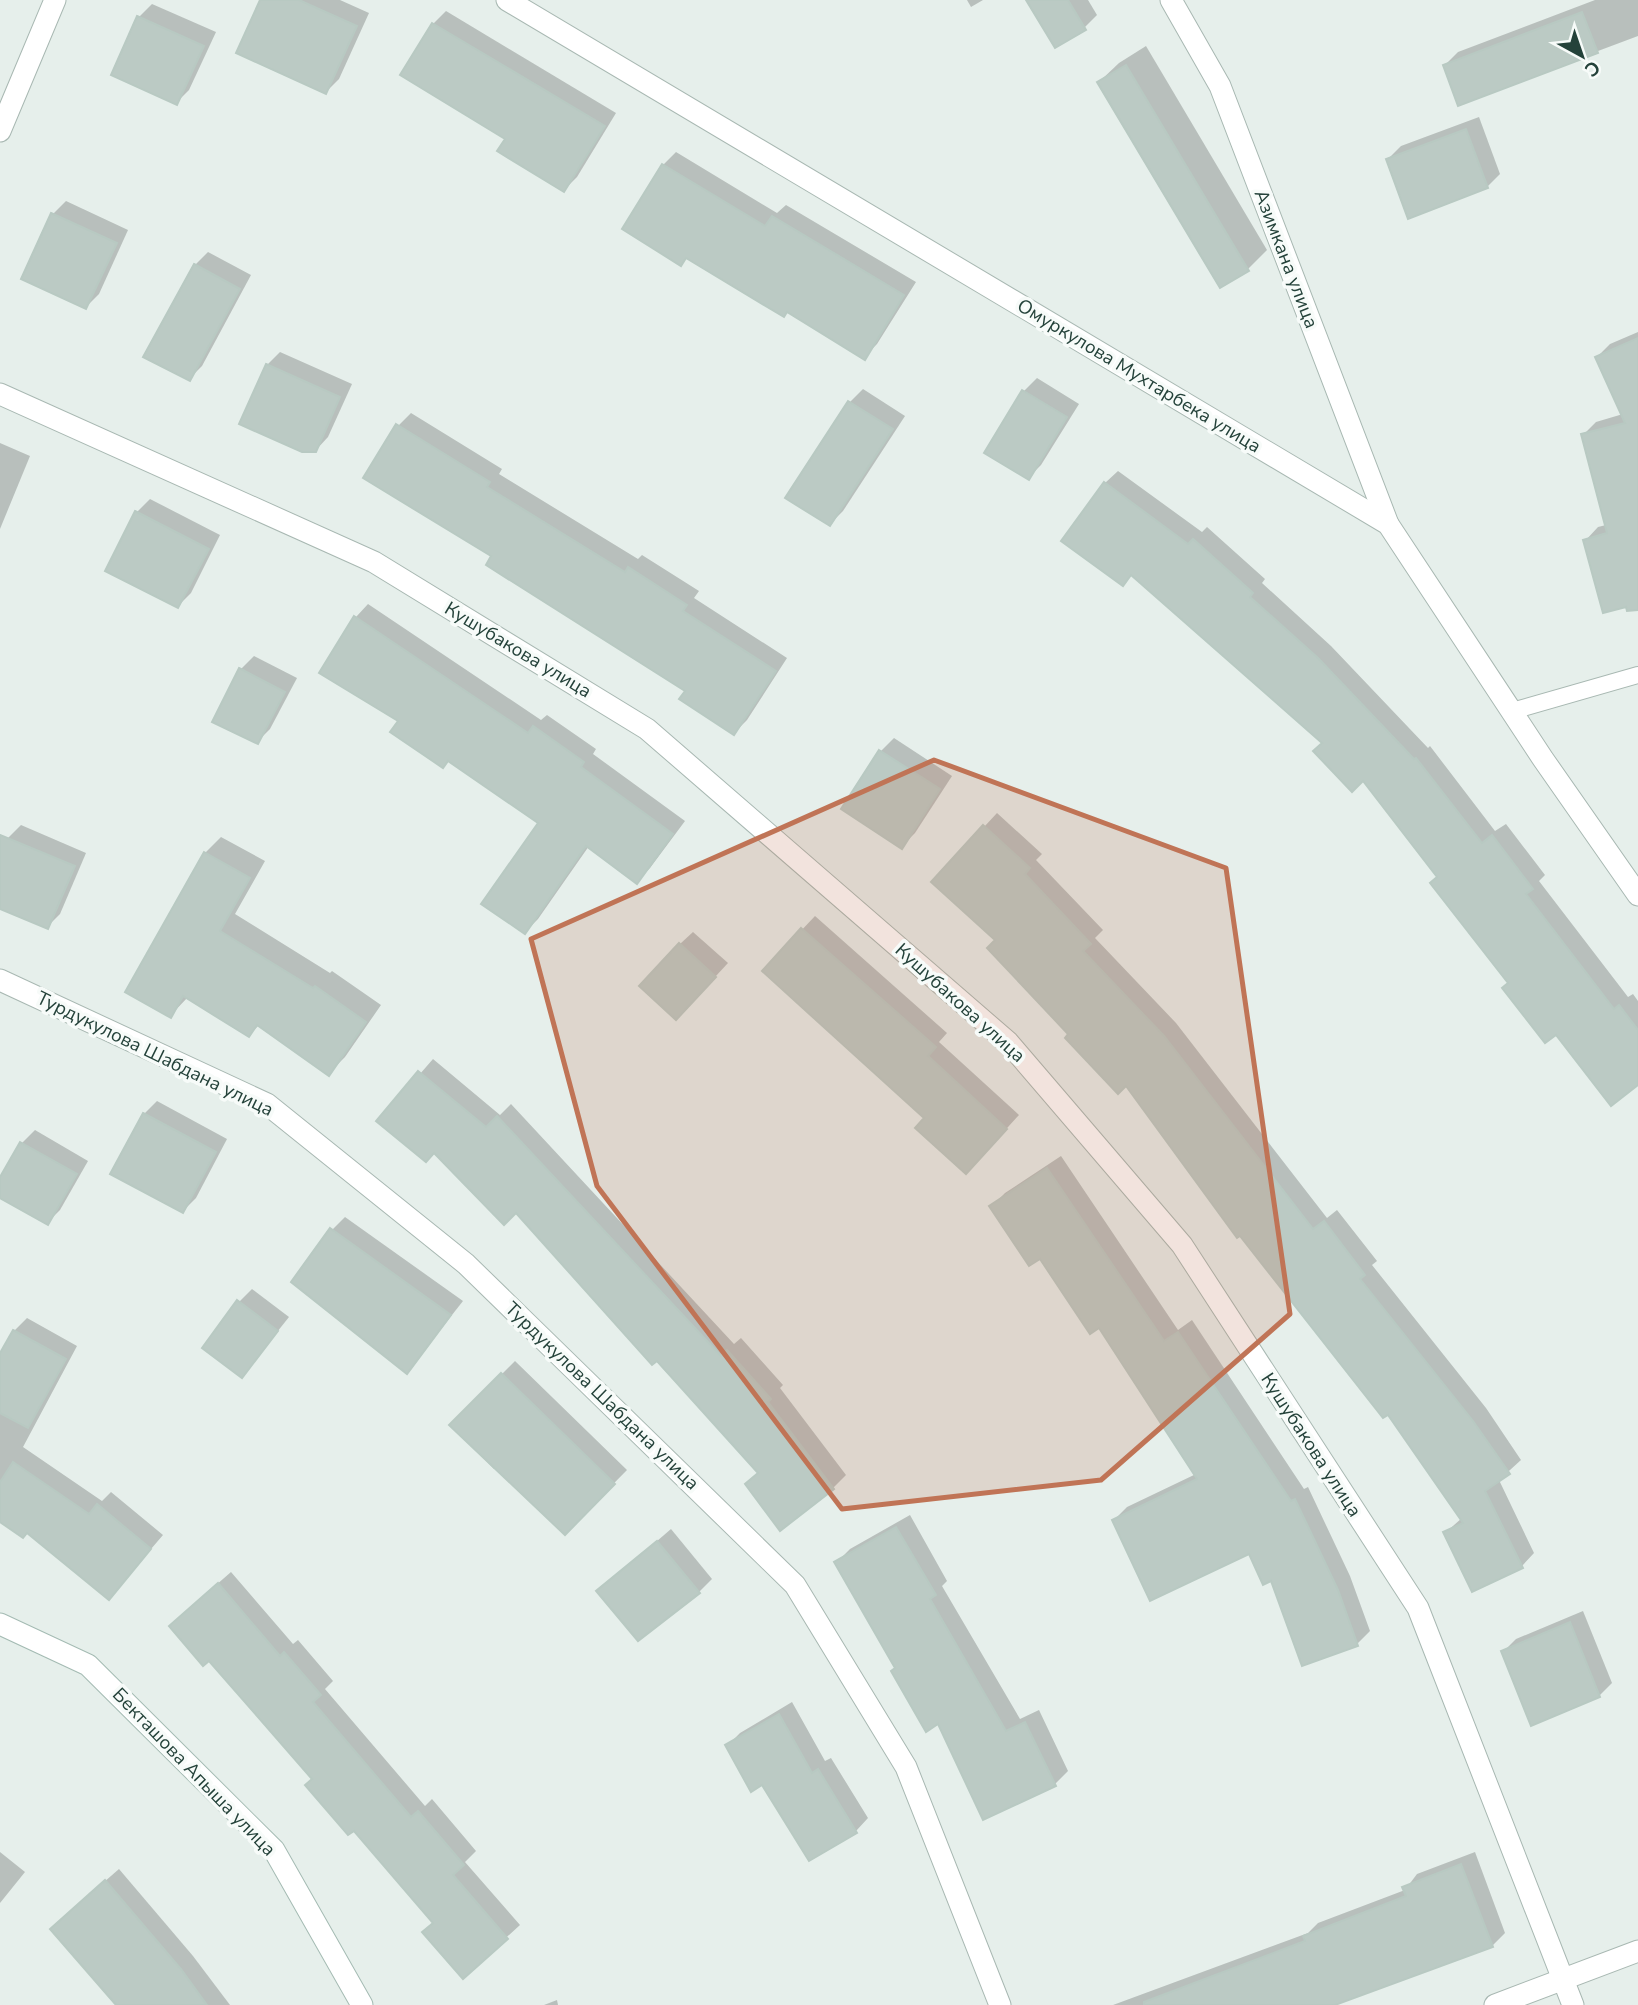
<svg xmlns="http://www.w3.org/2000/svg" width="1638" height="2005" font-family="'Nunito Sans',sans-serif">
<rect width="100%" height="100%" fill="#e6efeb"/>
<g fill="#0003">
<path d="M 262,0 L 340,0 L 369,13 L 339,79 L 326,92 Z"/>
<path d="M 967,0 L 983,0 L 971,7 Z"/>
<path d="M 1028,0 L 1088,0 L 1097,15 L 1084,28 Z"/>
<path d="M 1595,0 L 1638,0 L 1638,36 L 1459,103 L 1445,65 L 1458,52 Z"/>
<path d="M 152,4 L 216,32 L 189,90 L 176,103 L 113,74 L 139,17 Z"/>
<path d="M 446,11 L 616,113 L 577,177 L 564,190 L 507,138 L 433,24 Z"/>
<path d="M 1146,46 L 1267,250 L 1248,269 L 1099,82 L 1119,63 Z"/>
<path d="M 1479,117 L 1500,174 L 1487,187 L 1388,159 L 1401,146 Z"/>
<path d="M 676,152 L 777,213 L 786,205 L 916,282 L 877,344 L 864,357 L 788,311 L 688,257 L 681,264 L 624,229 L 663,165 Z"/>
<path d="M 66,201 L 128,230 L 99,294 L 86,307 L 53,214 Z"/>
<path d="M 208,252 L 251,275 L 202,366 L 189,379 L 195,265 Z"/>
<path d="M 1638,332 L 1638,602 L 1585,541 L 1598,527 L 1606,525 L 1583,435 L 1596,422 L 1623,414 L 1597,357 L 1610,344 Z"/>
<path d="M 280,352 L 352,384 L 328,437 L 315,451 L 267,365 Z"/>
<path d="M 1037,378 L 1079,404 L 1041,465 L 1028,478 L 986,452 L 1024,391 Z"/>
<path d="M 863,389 L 905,416 L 843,511 L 830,524 L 788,497 L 850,402 Z"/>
<path d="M 411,413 L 502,469 L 499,474 L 638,559 L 642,555 L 699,591 L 694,598 L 787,658 L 747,720 L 734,733 L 687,691 L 493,556 L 398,426 Z"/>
<path d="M 0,443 L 30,456 L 0,529 Z"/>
<path d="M 1118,471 L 1202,532 L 1207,527 L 1265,579 L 1262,583 L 1331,646 L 1428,748 L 1430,746 L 1495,831 L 1506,824 L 1545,875 L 1539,881 L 1628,997 L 1633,994 L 1638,1001 L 1638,1082 L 1556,1033 L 1510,982 L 1439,876 L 1364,778 L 1133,574 L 1123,583 L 1105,483 Z"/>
<path d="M 150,499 L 220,535 L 191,593 L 178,606 L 137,512 Z"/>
<path d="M 368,604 L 541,720 L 547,715 L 596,749 L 593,754 L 685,821 L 650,868 L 637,881 L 589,846 L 538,919 L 525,932 L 540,823 L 401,720 L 322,673 L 356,617 Z"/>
<path d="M 254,656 L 297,678 L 270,729 L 257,742 L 241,669 Z"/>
<path d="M 894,738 L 952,776 L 915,833 L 902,846 L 881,751 Z"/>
<path d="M 997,813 L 1042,854 L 1036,860 L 1103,930 L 1095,938 L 1176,1023 L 1327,1218 L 1337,1210 L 1377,1261 L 1372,1265 L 1486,1408 L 1521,1460 L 1499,1480 L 1534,1553 L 1522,1566 L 1445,1533 L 1462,1518 L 1388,1412 L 1127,1083 L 1071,1034 L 997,940 L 933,882 Z"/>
<path d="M 21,825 L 86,853 L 60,914 L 47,927 L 0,907 L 0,857 L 8,838 Z"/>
<path d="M 221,837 L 265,861 L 235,914 L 330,973 L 332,971 L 381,1005 L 345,1057 L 329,1073 L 259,1025 L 249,1035 L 188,997 L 170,1016 L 205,853 Z"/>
<path d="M 815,916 L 947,1033 L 939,1042 L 1019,1115 L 979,1159 L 927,1117 L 764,970 Z"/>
<path d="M 693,932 L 728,963 L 689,1005 L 680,944 Z"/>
<path d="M 433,1059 L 500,1115 L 511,1104 L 734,1344 L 741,1338 L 783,1385 L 780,1388 L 846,1475 L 833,1488 L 780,1529 L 759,1472 L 516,1210 L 435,1151 L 379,1121 Z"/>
<path d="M 157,1101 L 227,1139 L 196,1198 L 183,1211 L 112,1173 L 144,1114 Z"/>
<path d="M 35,1130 L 88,1161 L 60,1210 L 47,1223 L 0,1196 L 0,1180 L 22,1143 Z"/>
<path d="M 1061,1156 L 1178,1330 L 1192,1320 L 1304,1489 L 1308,1487 L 1350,1576 L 1370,1631 L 1357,1644 L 1272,1579 L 1250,1551 L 1114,1520 L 1127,1507 L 1196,1474 L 1099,1325 L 1041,1256 L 992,1206 L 1005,1193 Z"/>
<path d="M 345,1217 L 463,1301 L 407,1372 L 332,1230 Z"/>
<path d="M 252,1289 L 289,1317 L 242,1376 L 239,1302 Z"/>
<path d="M 27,1318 L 77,1346 L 23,1447 L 102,1501 L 111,1492 L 163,1535 L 109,1598 L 28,1531 L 0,1520 L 0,1357 L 14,1331 Z"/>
<path d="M 515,1361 L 627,1470 L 565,1533 L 497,1465 L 494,1469 L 451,1425 Z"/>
<path d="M 910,1515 L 947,1581 L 942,1586 L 1020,1719 L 1039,1710 L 1068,1771 L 1055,1784 L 939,1722 L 837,1562 L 850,1549 Z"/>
<path d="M 671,1529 L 712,1579 L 699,1592 L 599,1591 Z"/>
<path d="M 231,1572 L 293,1644 L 298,1640 L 333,1681 L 325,1689 L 425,1806 L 432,1799 L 476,1851 L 465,1862 L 520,1925 L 463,1977 L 435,1922 L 314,1779 L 184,1613 Z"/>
<path d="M 1583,1611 L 1612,1683 L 1599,1696 L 1503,1652 L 1516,1639 Z"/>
<path d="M 792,1702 L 825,1761 L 831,1758 L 868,1818 L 856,1831 L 763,1783 L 727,1746 L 740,1733 Z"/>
<path d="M 0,1852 L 25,1872 L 0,1903 Z"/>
<path d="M 1475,1852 L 1505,1933 L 1492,1946 L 1332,2005 L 1113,2005 L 1308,1933 L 1318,1923 L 1405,1890 L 1417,1874 Z"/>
<path d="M 119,1869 L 193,1956 L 230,2005 L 118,2005 L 65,1916 Z"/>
<path d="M 557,2000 L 558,2005 L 544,2005 Z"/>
</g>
<g fill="#bbcac4" stroke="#b8c9c2" stroke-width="2">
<path d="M 260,0 L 299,0 L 357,26 L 326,94 L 236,53 Z"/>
<path d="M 1026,0 L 1068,0 L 1086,30 L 1055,48 Z"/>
<path d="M 1582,12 L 1598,53 L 1458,106 L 1443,65 Z"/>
<path d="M 137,16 L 204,46 L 177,105 L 111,75 Z"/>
<path d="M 432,23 L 605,126 L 564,192 L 497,151 L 505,139 L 400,75 Z"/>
<path d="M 1126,65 L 1249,271 L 1220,288 L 1097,82 Z"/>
<path d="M 1466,129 L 1488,188 L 1408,219 L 1386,159 Z"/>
<path d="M 662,164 L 765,226 L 772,216 L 904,295 L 865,360 L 787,312 L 784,317 L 686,258 L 681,266 L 622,229 Z"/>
<path d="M 51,213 L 117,243 L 86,309 L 21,279 Z"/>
<path d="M 194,264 L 240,289 L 190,381 L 143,357 Z"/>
<path d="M 1638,338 L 1638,610 L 1627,611 L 1626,607 L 1603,613 L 1583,540 L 1607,533 L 1581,434 L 1625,423 L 1595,357 Z"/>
<path d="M 266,364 L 340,397 L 316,452 L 302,452 L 239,424 Z"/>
<path d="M 1022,390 L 1067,417 L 1029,480 L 984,453 Z"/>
<path d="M 848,401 L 893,429 L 830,526 L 785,498 Z"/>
<path d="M 396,424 L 490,482 L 487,487 L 625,572 L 628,567 L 687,605 L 683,611 L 776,671 L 734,735 L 679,699 L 685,691 L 486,565 L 491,556 L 363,478 Z"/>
<path d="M 1104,482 L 1188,544 L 1193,539 L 1253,593 L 1250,597 L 1318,658 L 1414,759 L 1416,758 L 1482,843 L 1492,835 L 1533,889 L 1526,894 L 1614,1009 L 1619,1005 L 1638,1030 L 1638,1085 L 1611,1106 L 1556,1035 L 1545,1043 L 1502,988 L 1508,983 L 1430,883 L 1437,877 L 1363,781 L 1352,792 L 1313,751 L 1322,743 L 1131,575 L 1123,586 L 1061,541 Z"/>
<path d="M 135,511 L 209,549 L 178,608 L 105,571 Z"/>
<path d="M 354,616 L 528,733 L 533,726 L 584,762 L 581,767 L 673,834 L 637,884 L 586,846 L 525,934 L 481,904 L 538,823 L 448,761 L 443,768 L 390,732 L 398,721 L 319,673 Z"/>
<path d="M 239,668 L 285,692 L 258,744 L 212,722 Z"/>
<path d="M 879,750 L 940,789 L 902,849 L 841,809 Z"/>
<path d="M 983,825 L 1030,868 L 1025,874 L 1091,944 L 1083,951 L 1164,1036 L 1313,1229 L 1324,1221 L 1365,1275 L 1360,1279 L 1473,1421 L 1510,1474 L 1485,1491 L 1523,1568 L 1472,1592 L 1443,1532 L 1463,1523 L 1388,1415 L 1383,1418 L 1240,1236 L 1237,1238 L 1126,1086 L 1118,1094 L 1065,1038 L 1068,1034 L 987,948 L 995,940 L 931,882 Z"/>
<path d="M 0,835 L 75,866 L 48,929 L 0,909 Z"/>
<path d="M 204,852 L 250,878 L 220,931 L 313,988 L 315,986 L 366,1022 L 329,1076 L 257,1025 L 249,1037 L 183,996 L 171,1018 L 125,992 Z"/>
<path d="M 801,928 L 936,1047 L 928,1056 L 1007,1129 L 966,1174 L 915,1128 L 924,1118 L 762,971 Z"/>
<path d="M 679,943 L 716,977 L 676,1020 L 639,986 Z"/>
<path d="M 418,1071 L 486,1127 L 497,1116 L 721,1356 L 727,1350 L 771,1399 L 768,1402 L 834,1489 L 780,1531 L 745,1484 L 758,1473 L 657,1361 L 652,1365 L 516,1213 L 504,1225 L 434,1153 L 426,1162 L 376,1121 Z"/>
<path d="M 143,1113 L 216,1152 L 183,1213 L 110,1174 Z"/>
<path d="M 20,1142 L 77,1174 L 48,1225 L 0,1198 L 0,1177 Z"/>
<path d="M 1047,1168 L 1164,1341 L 1178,1332 L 1291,1501 L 1295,1499 L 1338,1590 L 1358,1646 L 1302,1666 L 1271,1581 L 1263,1585 L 1249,1554 L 1150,1601 L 1112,1520 L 1197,1479 L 1099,1328 L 1090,1334 L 1040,1259 L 1029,1266 L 989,1206 Z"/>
<path d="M 330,1228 L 451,1315 L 407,1374 L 291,1282 Z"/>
<path d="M 237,1300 L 278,1331 L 242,1378 L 202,1348 Z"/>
<path d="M 13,1330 L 66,1359 L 28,1428 L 0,1413 L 0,1353 Z"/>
<path d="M 501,1373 L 615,1484 L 565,1535 L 449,1425 Z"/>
<path d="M 13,1462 L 89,1514 L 97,1504 L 151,1549 L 109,1600 L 27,1533 L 23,1538 L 0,1522 L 0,1482 Z"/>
<path d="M 896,1527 L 936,1595 L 930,1599 L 1006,1731 L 1025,1722 L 1056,1786 L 983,1820 L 938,1724 L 926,1732 L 891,1671 L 895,1668 L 834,1562 Z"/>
<path d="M 657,1541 L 700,1593 L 638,1641 L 596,1591 Z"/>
<path d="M 218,1583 L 280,1656 L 284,1652 L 321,1695 L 313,1702 L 411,1817 L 418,1811 L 464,1865 L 453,1875 L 508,1939 L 463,1979 L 422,1932 L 433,1923 L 354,1831 L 348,1835 L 305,1785 L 312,1779 L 209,1661 L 203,1666 L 169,1626 Z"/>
<path d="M 1570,1622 L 1600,1697 L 1531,1726 L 1501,1651 Z"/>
<path d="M 779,1714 L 812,1773 L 818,1769 L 857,1833 L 809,1861 L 762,1785 L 751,1792 L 725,1745 Z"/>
<path d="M 1461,1864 L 1493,1947 L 1335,2005 L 1144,2005 L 1144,2002 L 1305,1941 L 1303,1936 L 1406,1896 L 1402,1887 Z"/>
<path d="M 105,1880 L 181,1969 L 207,2005 L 116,2005 L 50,1929 Z"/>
</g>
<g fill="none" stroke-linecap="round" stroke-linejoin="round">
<defs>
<path id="lane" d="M 1512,711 L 1638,675"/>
<g id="street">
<path d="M 507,0 L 1388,524 L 1543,759 L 1638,895"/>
<path d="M 1171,0 L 1220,86 L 1388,524"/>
<path d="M 0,131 L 55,0"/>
<path d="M 0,394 L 374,562 L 647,729 L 1008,1042 L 1182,1245 L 1418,1608 L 1573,2005"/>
<path d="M 0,980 L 267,1104 L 466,1264 L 795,1585 L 906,1767 L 1000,2005"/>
<path d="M 1495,2005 L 1638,1951"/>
</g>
<path id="secondary" d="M 0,1624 L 88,1665 L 274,1850 L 362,2005"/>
</defs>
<use href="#lane" stroke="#a8b8b2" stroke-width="18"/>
<use href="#street" stroke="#a8b8b2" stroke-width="23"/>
<use href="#secondary" stroke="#a4bbb3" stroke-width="23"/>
<use href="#lane" stroke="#fff" stroke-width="16"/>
<use href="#street" stroke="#fff" stroke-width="21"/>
<use href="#secondary" stroke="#fff" stroke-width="21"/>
</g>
<path fill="#c07456" fill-opacity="0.2" stroke="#c07456" stroke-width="5" stroke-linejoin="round" d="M 934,760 L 1226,868 L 1290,1314 L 1101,1480 L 842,1509 L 597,1186 L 531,939 Z"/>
<g text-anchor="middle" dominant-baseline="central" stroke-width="7" stroke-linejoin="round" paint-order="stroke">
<g font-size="19" fill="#24423a" stroke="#f7fbf9">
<text transform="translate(1286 259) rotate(69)">Азимкана улица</text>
<text transform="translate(1139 376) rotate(31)">Омуркулова Мухтарбека улица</text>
<text transform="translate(518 650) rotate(31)">Кушубакова улица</text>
<text transform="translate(960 1003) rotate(42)">Кушубакова улица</text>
<text transform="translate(155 1054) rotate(26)">Турдукулова Шабдана улица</text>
<text transform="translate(602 1396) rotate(44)">Турдукулова Шабдана улица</text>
<text transform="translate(1311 1445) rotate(57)">Кушубакова улица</text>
<text transform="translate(194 1772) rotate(46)">Бекташова Апыша улица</text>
</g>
</g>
<g transform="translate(1582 56) rotate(140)" stroke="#f7fbf9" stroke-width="5" paint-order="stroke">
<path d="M0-5L12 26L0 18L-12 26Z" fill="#24423a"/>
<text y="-10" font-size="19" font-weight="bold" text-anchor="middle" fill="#24423a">С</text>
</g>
</svg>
